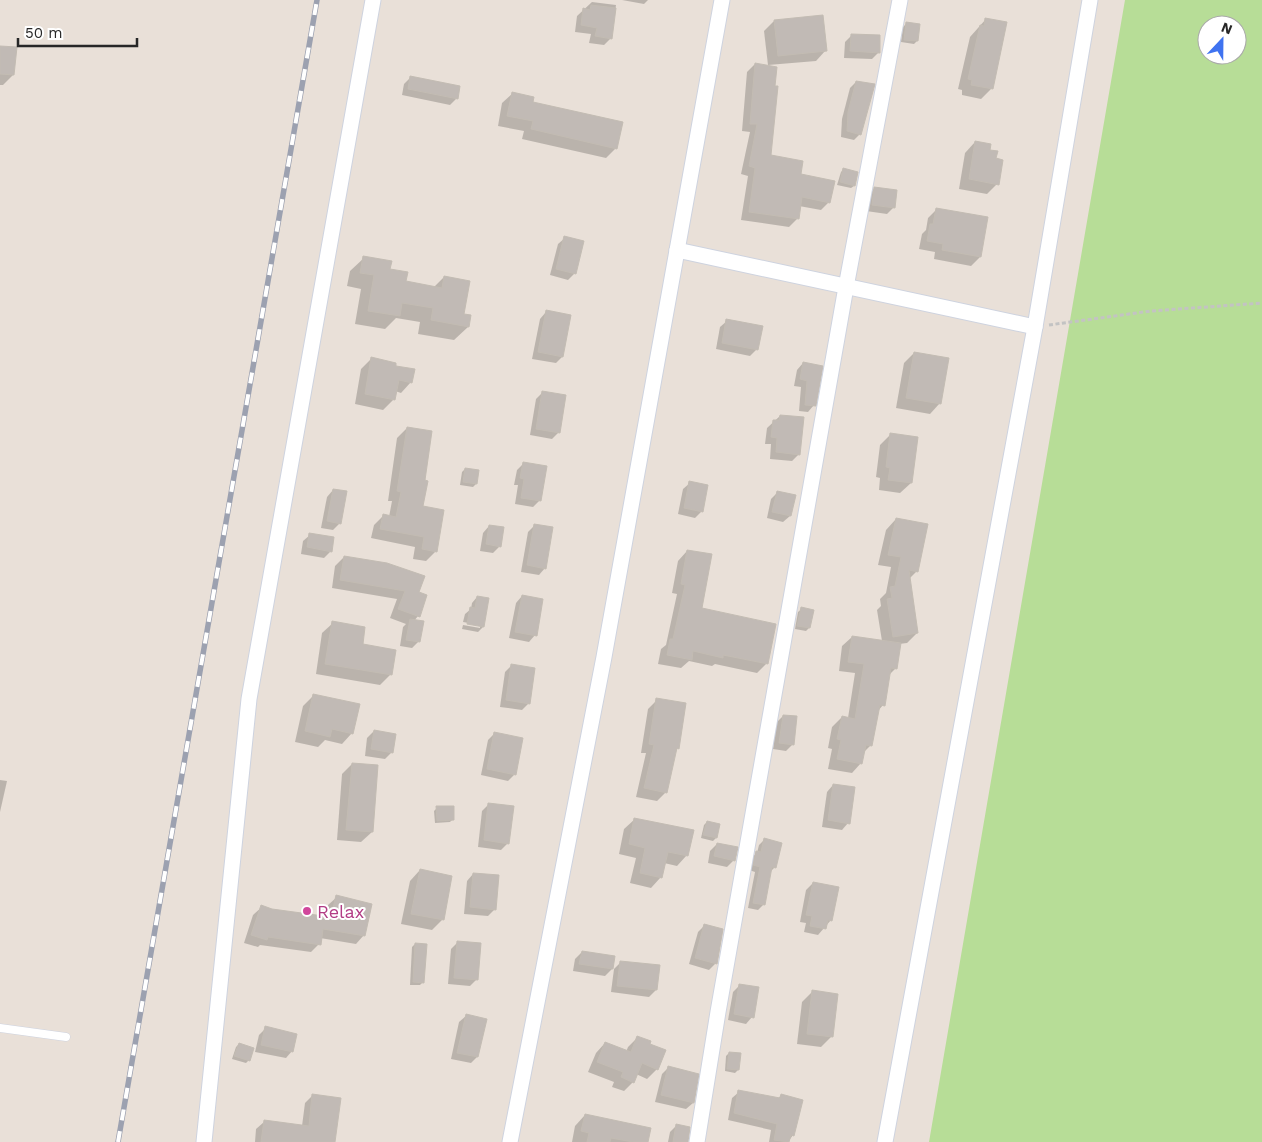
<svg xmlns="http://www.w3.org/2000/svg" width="1262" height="1142" font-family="'Work Sans',sans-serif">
<rect width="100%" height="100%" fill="#e9e0d8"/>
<path fill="#b7dd97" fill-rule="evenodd" d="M 1125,0 L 1262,0 L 1262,1142 L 929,1142 ZM 1207,25 L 1237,25 L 1237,55 L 1207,55 Z"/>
<g fill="#0003">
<path d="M 622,0 L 648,0 L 644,4 Z"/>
<path d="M 592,2 L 616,5 L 611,38 L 604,45 L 589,43 L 591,34 L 575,32 L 577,16 Z"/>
<path d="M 986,19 L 991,89 L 981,99 L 962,95 L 962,90 L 958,89 L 970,37 Z"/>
<path d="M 774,21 L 826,50 L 816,61 L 768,65 L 764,31 Z"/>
<path d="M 906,24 L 917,41 L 914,44 L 901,42 L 903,27 Z"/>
<path d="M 852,35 L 879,52 L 872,59 L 844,58 L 845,42 Z"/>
<path d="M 0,47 L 13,75 L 3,85 L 0,85 Z"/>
<path d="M 755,64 L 770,156 L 799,175 L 829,202 L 821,210 L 799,206 L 797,219 L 789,227 L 741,220 L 748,176 L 741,174 L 750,132 L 742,131 L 747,72 Z"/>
<path d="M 411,77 L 457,98 L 450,105 L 402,95 L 404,84 Z"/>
<path d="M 856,82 L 860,134 L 854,140 L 841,137 L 842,119 L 850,88 Z"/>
<path d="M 512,94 L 532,103 L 616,148 L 606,158 L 522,139 L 524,131 L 498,126 L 502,103 Z"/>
<path d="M 975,142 L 989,151 L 995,160 L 997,184 L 987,194 L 959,189 L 965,153 Z"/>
<path d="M 844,169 L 854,186 L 851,188 L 837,185 L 841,172 Z"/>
<path d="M 875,188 L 894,207 L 887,214 L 866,211 L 868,195 Z"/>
<path d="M 937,209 L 987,218 L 980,257 L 971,266 L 934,259 L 935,252 L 919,249 L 922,234 L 926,230 L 928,218 Z"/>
<path d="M 565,238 L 575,273 L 568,280 L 550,275 L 558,244 Z"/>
<path d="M 364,258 L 389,270 L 404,282 L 434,287 L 444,277 L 468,327 L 454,340 L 418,334 L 420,322 L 396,318 L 385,329 L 355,324 L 361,289 L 347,286 L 350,271 Z"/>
<path d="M 546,312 L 562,357 L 556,363 L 532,359 L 540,319 Z"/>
<path d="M 727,321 L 757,349 L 750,356 L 716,349 L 720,327 Z"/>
<path d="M 914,353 L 940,403 L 930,414 L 896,408 L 904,363 Z"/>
<path d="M 371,359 L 394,366 L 411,382 L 401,393 L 395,391 L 394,399 L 383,410 L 355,404 L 361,369 Z"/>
<path d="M 803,363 L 814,405 L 808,412 L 799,411 L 801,387 L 794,386 L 797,370 Z"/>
<path d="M 543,392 L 559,432 L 552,439 L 530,435 L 536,399 Z"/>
<path d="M 780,416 L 799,454 L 792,461 L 770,459 L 771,444 L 765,444 L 767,428 Z"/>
<path d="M 407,428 L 424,481 L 422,507 L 436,551 L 426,561 L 413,559 L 415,547 L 371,538 L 374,525 L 383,516 L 389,517 L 392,501 L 388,501 L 397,438 Z"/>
<path d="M 890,435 L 911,483 L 900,493 L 879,490 L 880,478 L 876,477 L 880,445 Z"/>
<path d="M 524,463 L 540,500 L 533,507 L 515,504 L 518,485 L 514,485 L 517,470 Z"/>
<path d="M 465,469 L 476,484 L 473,487 L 460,485 L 462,472 Z"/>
<path d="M 690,483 L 702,511 L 695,518 L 678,514 L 683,489 Z"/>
<path d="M 333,490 L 340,523 L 333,530 L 321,528 L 327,497 Z"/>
<path d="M 778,492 L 795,496 L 790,516 L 783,522 L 767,518 L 771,499 Z"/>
<path d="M 896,519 L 917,571 L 909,579 L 917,633 L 907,643 L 899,644 L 896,668 L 888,676 L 883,705 L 877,712 L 871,745 L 863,753 L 861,763 L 852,773 L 828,769 L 832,749 L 828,748 L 832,727 L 842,717 L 848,718 L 855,673 L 839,671 L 842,646 L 852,637 L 882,641 L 877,610 L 881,606 L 880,599 L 886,593 L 891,567 L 878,565 L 886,530 Z"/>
<path d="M 535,525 L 545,568 L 539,575 L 521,572 L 528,532 Z"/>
<path d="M 489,526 L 500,546 L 493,553 L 480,551 L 483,533 Z"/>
<path d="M 310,535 L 331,551 L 324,558 L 301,554 L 303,541 Z"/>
<path d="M 687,551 L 701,609 L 767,663 L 757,673 L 715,664 L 712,666 L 689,661 L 681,668 L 658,664 L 661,649 L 666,645 L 677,594 L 672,593 L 678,561 Z"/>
<path d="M 344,557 L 418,593 L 418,616 L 414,621 L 419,641 L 412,648 L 400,646 L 403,627 L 406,624 L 390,618 L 397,599 L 332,588 L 335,566 Z"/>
<path d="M 522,596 L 535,635 L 529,642 L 509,638 L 516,603 Z"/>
<path d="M 477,597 L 483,627 L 478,632 L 462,629 L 463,625 L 480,628 L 480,625 L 463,622 L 465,614 L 471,609 L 472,603 Z"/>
<path d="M 802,609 L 809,628 L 806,631 L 795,629 L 798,612 Z"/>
<path d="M 333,623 L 361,645 L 391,674 L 380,685 L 316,674 L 322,633 Z"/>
<path d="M 511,666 L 529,703 L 522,710 L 500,707 L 505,672 Z"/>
<path d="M 313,696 L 352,733 L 342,744 L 325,740 L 318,747 L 295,742 L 303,706 Z"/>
<path d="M 657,700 L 678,748 L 675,751 L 666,792 L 657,801 L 636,797 L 646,753 L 641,753 L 648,709 Z"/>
<path d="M 783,716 L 793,744 L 786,751 L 773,749 L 776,723 Z"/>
<path d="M 374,731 L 392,752 L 385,759 L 365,756 L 367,738 Z"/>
<path d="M 495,733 L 515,774 L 508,781 L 481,775 L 488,740 Z"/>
<path d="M 352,764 L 372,832 L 361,842 L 337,840 L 342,774 Z"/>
<path d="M 0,780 L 7,781 L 0,812 Z"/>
<path d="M 833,785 L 848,823 L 842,830 L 822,827 L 827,792 Z"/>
<path d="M 489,804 L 508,843 L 501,850 L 478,847 L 482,811 Z"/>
<path d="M 437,808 L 453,819 L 450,822 L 435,823 L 434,811 Z"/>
<path d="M 635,819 L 687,855 L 677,866 L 664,863 L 661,877 L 651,888 L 630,883 L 636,858 L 619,854 L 624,829 Z"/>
<path d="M 707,822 L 716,838 L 713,841 L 701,838 L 704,825 Z"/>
<path d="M 764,840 L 775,867 L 770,872 L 764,904 L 758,910 L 748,908 L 755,872 L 749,870 L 751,858 L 757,853 L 759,845 Z"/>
<path d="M 717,844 L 734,860 L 727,867 L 708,863 L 710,851 Z"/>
<path d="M 420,870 L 451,877 L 442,920 L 432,930 L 401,924 L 410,881 Z"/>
<path d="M 473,874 L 495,909 L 488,916 L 464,914 L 467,881 Z"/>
<path d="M 813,883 L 831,920 L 818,935 L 804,932 L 806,923 L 800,922 L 806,890 Z"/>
<path d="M 337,897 L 364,935 L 356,944 L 320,938 L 319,944 L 311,952 L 260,945 L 258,947 L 244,943 L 253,915 L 262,907 L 272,910 L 325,918 L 328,905 Z"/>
<path d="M 705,925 L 716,963 L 709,970 L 689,964 L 698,932 Z"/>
<path d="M 458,942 L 477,979 L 470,986 L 448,984 L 451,949 Z"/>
<path d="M 415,944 L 423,982 L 420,985 L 410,985 L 412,947 Z"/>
<path d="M 582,952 L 614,957 L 612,969 L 605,976 L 573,971 L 575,959 Z"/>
<path d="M 621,962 L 656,990 L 649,997 L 611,992 L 614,969 Z"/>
<path d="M 740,985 L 752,1017 L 746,1024 L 728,1020 L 733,992 Z"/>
<path d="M 812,992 L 832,1036 L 821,1047 L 797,1044 L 802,1002 Z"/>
<path d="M 466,1016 L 477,1057 L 471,1063 L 451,1059 L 459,1022 Z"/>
<path d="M 266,1028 L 292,1051 L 286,1058 L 255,1052 L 259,1035 Z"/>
<path d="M 638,1037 L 657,1069 L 647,1079 L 636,1074 L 633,1082 L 624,1091 L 612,1087 L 614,1082 L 588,1072 L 596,1053 L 605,1043 L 626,1052 L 628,1047 Z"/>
<path d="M 239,1044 L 249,1060 L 246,1063 L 232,1059 L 236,1047 Z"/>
<path d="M 729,1053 L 738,1070 L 735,1073 L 725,1071 L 726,1056 Z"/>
<path d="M 668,1068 L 697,1075 L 693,1103 L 686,1109 L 655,1102 L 662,1074 Z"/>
<path d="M 739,1092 L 778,1099 L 781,1095 L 793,1135 L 788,1142 L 769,1142 L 771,1130 L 728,1120 L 732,1098 Z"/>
<path d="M 313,1095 L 333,1142 L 255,1142 L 256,1129 L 264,1122 L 302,1126 L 305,1103 Z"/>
<path d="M 585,1115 L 646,1142 L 572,1142 L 575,1126 Z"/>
<path d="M 676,1126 L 687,1142 L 668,1142 L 670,1132 Z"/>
</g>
<g fill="#c1bab5" stroke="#c3bcb3">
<path d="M 591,5 L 616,8 L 612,39 L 595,36 L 597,28 L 581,25 L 583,8 L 590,10 Z"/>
<path d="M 823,15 L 827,51 L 778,56 L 774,20 Z"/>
<path d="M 985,18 L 1007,22 L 993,89 L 971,85 L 972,80 L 968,79 L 980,25 L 984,26 Z"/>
<path d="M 906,22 L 920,24 L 918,41 L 904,40 Z"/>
<path d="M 851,34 L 880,35 L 880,53 L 850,51 Z"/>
<path d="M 0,46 L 17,47 L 14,75 L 0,74 Z"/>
<path d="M 755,63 L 777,67 L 775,86 L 778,86 L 771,155 L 803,161 L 801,174 L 835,181 L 830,203 L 802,197 L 799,219 L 749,212 L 755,168 L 749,166 L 757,124 L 750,124 Z"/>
<path d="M 410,76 L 460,86 L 458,99 L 408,89 Z"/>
<path d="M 856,81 L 875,84 L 861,135 L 847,131 L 848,112 Z"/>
<path d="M 512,92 L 534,97 L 533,102 L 623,122 L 617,149 L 531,129 L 533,121 L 507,116 Z"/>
<path d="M 975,141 L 991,144 L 990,150 L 998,151 L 996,158 L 1003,160 L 999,185 L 969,179 Z"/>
<path d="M 843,168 L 858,172 L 855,186 L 840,182 Z"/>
<path d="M 874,187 L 897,190 L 895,208 L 872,205 Z"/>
<path d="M 936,208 L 988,217 L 981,257 L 942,250 L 943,244 L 927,241 L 930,224 L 933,224 Z"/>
<path d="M 564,236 L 584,241 L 576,274 L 556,269 Z"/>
<path d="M 363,256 L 392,261 L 390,269 L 408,272 L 406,281 L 442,288 L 444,276 L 470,281 L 464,314 L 471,315 L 469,327 L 431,320 L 433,308 L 402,303 L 400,316 L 368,311 L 374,275 L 360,273 Z"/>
<path d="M 546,310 L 571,315 L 563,357 L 538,352 Z"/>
<path d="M 726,319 L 763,326 L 758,350 L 722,343 Z"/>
<path d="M 914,352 L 949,358 L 941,404 L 906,398 Z"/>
<path d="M 371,357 L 396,363 L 396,366 L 415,369 L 412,383 L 399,380 L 395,400 L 365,394 Z"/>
<path d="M 803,362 L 823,366 L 816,406 L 805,405 L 807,381 L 800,379 Z"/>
<path d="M 542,391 L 566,395 L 560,433 L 536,429 Z"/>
<path d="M 780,415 L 804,417 L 800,455 L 776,452 L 777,438 L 771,437 L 773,420 L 779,420 Z"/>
<path d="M 407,427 L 432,431 L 425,480 L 428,481 L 423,506 L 444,510 L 437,552 L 422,549 L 424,537 L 380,529 L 383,514 L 396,517 L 401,492 L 397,491 Z"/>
<path d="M 890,433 L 918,437 L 912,483 L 888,480 L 890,468 L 886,467 Z"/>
<path d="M 523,462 L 547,466 L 541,501 L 521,498 L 524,479 L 520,478 Z"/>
<path d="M 465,468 L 479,470 L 477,484 L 463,482 Z"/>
<path d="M 689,481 L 708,485 L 703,512 L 684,508 Z"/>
<path d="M 333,489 L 347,491 L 341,524 L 327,521 Z"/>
<path d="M 777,491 L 796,495 L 791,516 L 772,512 Z"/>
<path d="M 896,518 L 928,524 L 918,572 L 909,570 L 918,633 L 893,637 L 887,599 L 892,598 L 890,587 L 895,586 L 901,557 L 888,555 Z"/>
<path d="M 534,524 L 553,527 L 546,569 L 527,565 Z"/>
<path d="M 489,525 L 504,527 L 501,547 L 486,544 Z"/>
<path d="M 309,533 L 334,537 L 332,552 L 307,547 Z"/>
<path d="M 687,550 L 712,554 L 702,608 L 776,624 L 768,664 L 723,655 L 723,658 L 693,651 L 692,660 L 667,655 L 670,639 L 673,639 L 685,585 L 681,584 Z"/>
<path d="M 344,556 L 387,563 L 425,576 L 419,592 L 427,595 L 420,617 L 398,609 L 405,591 L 340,580 Z"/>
<path d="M 522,595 L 543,599 L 537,636 L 515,632 Z"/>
<path d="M 477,596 L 489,598 L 484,627 L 467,624 L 470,607 L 475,608 Z"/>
<path d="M 801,607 L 814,610 L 810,628 L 797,626 Z"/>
<path d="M 410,619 L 424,621 L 420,642 L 406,640 Z"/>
<path d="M 332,621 L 365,627 L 363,644 L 396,650 L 392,675 L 325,664 Z"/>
<path d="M 852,636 L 901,643 L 897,669 L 891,668 L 885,706 L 880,705 L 872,746 L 866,745 L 862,764 L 837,759 L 841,740 L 837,739 L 842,716 L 855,719 L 864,664 L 848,662 Z"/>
<path d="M 511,664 L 535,668 L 530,704 L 506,700 Z"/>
<path d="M 313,694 L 360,704 L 353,734 L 332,729 L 330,737 L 305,731 Z"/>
<path d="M 656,698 L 686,703 L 679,749 L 677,748 L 667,793 L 644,788 L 654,745 L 649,744 Z"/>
<path d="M 783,715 L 797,716 L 794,745 L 779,743 Z"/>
<path d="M 374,730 L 396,734 L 393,753 L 371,749 Z"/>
<path d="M 494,732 L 523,738 L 516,775 L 487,769 Z"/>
<path d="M 352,763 L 378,765 L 373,832 L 346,830 Z"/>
<path d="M 833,784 L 855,787 L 850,824 L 828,820 Z"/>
<path d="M 488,803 L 514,806 L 509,844 L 484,840 Z"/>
<path d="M 436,806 L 454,806 L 454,820 L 437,821 Z"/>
<path d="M 634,818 L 694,830 L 688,856 L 668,852 L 662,878 L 640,873 L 645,848 L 629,844 Z"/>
<path d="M 707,821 L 720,824 L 717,838 L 703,835 Z"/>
<path d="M 764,838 L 782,843 L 776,868 L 772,867 L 765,905 L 753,903 L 760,867 L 753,865 L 756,851 L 761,852 Z"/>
<path d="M 717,843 L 738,847 L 735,861 L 714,856 Z"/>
<path d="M 420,869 L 452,876 L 444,920 L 411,914 Z"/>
<path d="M 473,873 L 499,875 L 496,910 L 470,907 Z"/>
<path d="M 813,882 L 839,887 L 832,921 L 828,920 L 826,929 L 810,926 L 812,916 L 806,915 Z"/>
<path d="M 336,895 L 372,904 L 365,936 L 323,929 L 321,945 L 268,937 L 267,940 L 251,935 L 261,905 L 272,909 L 331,917 Z"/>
<path d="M 704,924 L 723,929 L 717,964 L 695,958 Z"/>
<path d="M 457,941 L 481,943 L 478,980 L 454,978 Z"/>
<path d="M 415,943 L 427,944 L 424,983 L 413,982 Z"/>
<path d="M 582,951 L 615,956 L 613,969 L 579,964 Z"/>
<path d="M 620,961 L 660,965 L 657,990 L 617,986 Z"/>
<path d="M 739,984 L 759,987 L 754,1018 L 734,1014 Z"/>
<path d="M 812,990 L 838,994 L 833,1037 L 807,1034 Z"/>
<path d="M 466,1014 L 487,1019 L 478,1057 L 457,1053 Z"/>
<path d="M 265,1026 L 297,1034 L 293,1052 L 261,1045 Z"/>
<path d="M 637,1036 L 651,1041 L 650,1044 L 666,1050 L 658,1070 L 642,1063 L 634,1083 L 621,1077 L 623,1072 L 597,1062 L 605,1042 L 631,1052 Z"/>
<path d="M 239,1043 L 254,1048 L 250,1061 L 234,1056 Z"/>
<path d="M 729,1052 L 741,1053 L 739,1070 L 727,1069 Z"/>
<path d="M 668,1066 L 699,1074 L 694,1103 L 661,1095 Z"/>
<path d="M 738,1090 L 780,1098 L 781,1094 L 803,1100 L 794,1136 L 791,1135 L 789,1142 L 774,1140 L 777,1124 L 734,1113 Z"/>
<path d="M 312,1094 L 341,1098 L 335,1142 L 261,1142 L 264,1120 L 309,1126 Z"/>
<path d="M 585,1114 L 651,1128 L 648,1142 L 633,1142 L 611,1138 L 610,1142 L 587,1142 L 589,1133 L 581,1131 Z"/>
<path d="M 676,1124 L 690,1127 L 688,1142 L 673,1142 Z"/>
</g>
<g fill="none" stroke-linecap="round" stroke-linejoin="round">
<defs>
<path id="service" d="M 0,1028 L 66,1037"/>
<g id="minor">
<path d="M 677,250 L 1035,327"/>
<path d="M 204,1142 L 249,699 L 373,0"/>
<path d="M 510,1142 L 604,657 L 722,0"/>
<path d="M 697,1142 L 718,1012 L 846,287 L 900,0"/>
<path d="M 885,1142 L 1035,327 L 1090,0"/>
</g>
</defs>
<use href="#service" stroke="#ced3df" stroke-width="9"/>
<use href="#minor" stroke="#ced3df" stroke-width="17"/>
<path stroke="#c3c3c3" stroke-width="3" stroke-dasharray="4 2.5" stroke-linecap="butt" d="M 1049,325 L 1151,311 L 1262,303"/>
<use href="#service" stroke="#fff" stroke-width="8"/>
<use href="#minor" stroke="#fff" stroke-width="15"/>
<defs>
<path id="rail" d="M 118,1142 L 317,0"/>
</defs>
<use href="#rail" stroke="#9ca1b0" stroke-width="5.5"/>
<use href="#rail" stroke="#fff" stroke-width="4" stroke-dasharray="11" stroke-linecap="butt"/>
</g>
<circle fill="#d1479c" stroke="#fff" stroke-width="2" cx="307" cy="911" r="5"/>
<g text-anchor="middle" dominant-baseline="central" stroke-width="4" stroke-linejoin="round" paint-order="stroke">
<g font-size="18" fill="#b23c85" stroke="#fff" text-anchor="start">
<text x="317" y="911">Relax</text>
</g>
</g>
<g transform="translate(1222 40) rotate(22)"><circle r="24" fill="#ffffff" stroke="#a9a9a9"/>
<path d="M0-4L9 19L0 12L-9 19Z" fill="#3f73f0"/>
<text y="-8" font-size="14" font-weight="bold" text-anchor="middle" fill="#272727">N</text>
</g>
<path d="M18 38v8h119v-8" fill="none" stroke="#272727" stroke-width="2.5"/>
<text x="25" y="38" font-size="15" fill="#272727" stroke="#ffffff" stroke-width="4" paint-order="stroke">50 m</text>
</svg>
